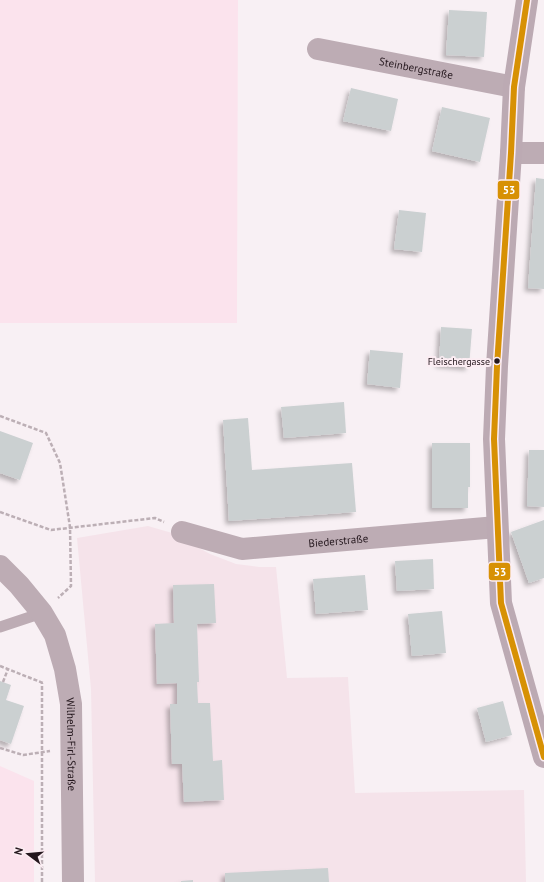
<svg xmlns="http://www.w3.org/2000/svg" width="544" height="882" font-family="'PT Sans',sans-serif">
<defs>
<filter id="shadow"><feDropShadow dx="-3.5" dy="3.5" stdDeviation="2" flood-color="#0004"/></filter>
</defs>
<rect width="100%" height="100%" fill="#f8f0f4"/>
<path fill="#f5e3ea" d="M 148,526 L 172,533 L 210,554 L 236,564 L 259,567 L 276,567 L 287,678 L 348,677 L 355,793 L 524,790 L 526,882 L 95,882 L 91,689 L 77,538 Z"/>
<g fill="#fbe3ed">
<path d="M 0,0 L 238,0 L 237,323 L 0,323 Z"/>
<path d="M 0,766 L 34,781 L 34,882 L 0,882 Z"/>
</g>
<g fill="#cbd0d1" filter="url(#shadow)">
<path d="M 449,10 L 487,12 L 484,57 L 446,55 Z"/>
<path d="M 351,88 L 398,99 L 391,131 L 343,121 Z"/>
<path d="M 442,107 L 490,118 L 480,162 L 432,151 Z"/>
<path d="M 536,178 L 544,179 L 544,289 L 528,288 Z"/>
<path d="M 399,210 L 426,213 L 422,252 L 394,249 Z"/>
<path d="M 441,327 L 472,329 L 469,367 L 439,364 Z"/>
<path d="M 370,350 L 403,353 L 400,388 L 367,384 Z"/>
<path d="M 344,402 L 346,433 L 284,438 L 281,407 Z"/>
<path d="M 248,418 L 252,470 L 352,463 L 356,512 L 229,521 L 223,420 Z"/>
<path d="M 0,431 L 33,443 L 20,480 L 0,473 Z"/>
<path d="M 432,443 L 470,443 L 470,487 L 468,487 L 468,508 L 432,508 Z"/>
<path d="M 529,450 L 544,450 L 544,507 L 527,506 Z"/>
<path d="M 544,520 L 544,578 L 529,583 L 511,532 Z"/>
<path d="M 433,559 L 434,589 L 397,591 L 395,561 Z"/>
<path d="M 365,575 L 368,610 L 316,614 L 313,579 Z"/>
<path d="M 214,584 L 216,623 L 197,624 L 199,682 L 197,682 L 198,703 L 210,703 L 213,761 L 222,760 L 224,800 L 184,802 L 182,764 L 172,764 L 170,704 L 177,704 L 177,683 L 157,684 L 155,624 L 174,623 L 173,585 Z"/>
<path d="M 442,611 L 446,653 L 412,656 L 408,614 Z"/>
<path d="M 0,681 L 11,685 L 6,700 L 24,706 L 11,744 L 0,740 Z"/>
<path d="M 503,701 L 512,735 L 486,742 L 477,708 Z"/>
<path d="M 328,868 L 329,882 L 225,882 L 225,873 Z"/>
<path d="M 193,880 L 193,882 L 181,882 L 181,881 Z"/>
</g>
<g fill="none" stroke-linecap="round" stroke-linejoin="round">
<g stroke="#bcafb5" stroke-width="2.5" stroke-dasharray="4 2" stroke-linecap="butt">
<path d="M 0,416 L 46,433 L 60,463 L 70,527 L 71,586 L 58,598"/>
<path d="M 0,512 L 51,530 L 155,518 L 164,522"/>
<path d="M 0,666 L 43,683"/>
<path d="M 3,682 L 8,669"/>
<path d="M 0,748 L 23,755 L 50,751"/>
<path d="M 42,882 L 42,683"/>
</g>
<path stroke="#bdacb4" stroke-width="11" d="M 0,627 L 42,613"/>
<g stroke="#bdacb4" stroke-width="22">
<path id="s1" d="M 318,49 L 514,87"/>
<path d="M 511,153 L 544,153"/>
<path id="s2" d="M 182,532 L 242,549 L 497,527"/>
<path id="s3" d="M 0,566 L 19,585 L 42,613 L 55,635 L 65,669 L 71,704 L 73,882"/>
</g>
<path stroke="#bcaab3" stroke-width="22" d="M 527,0 L 514,87 L 511,153 L 497,366 L 494,439 L 501,603 L 544,757"/>
<defs>
<path id="bus-1" d="M 527,0 L 514,87 L 511,153 L 497,366 L 494,439 L 501,603 L 544,757"/>
</defs>
<use href="#bus-1" stroke="#fcedf3" stroke-width="9"/>
<use href="#bus-1" stroke="#d79104" stroke-width="6"/>
</g>
<circle fill="#24171d" stroke="#fcedf3" stroke-width="1.5" cx="497" cy="361" r="3.5"/>
<g text-anchor="middle" dominant-baseline="central" stroke-width="4" stroke-linejoin="round" paint-order="stroke">
<g font-size="10" fill="#24171d" stroke="#fcedf3" text-anchor="end">
<text x="490" y="361">Fleischergasse</text>
</g>
<g font-size="11" fill="#24171d" stroke="#fcedf3">
<text stroke="none"><textPath href="#s1" startOffset="100">Steinbergstraße</textPath></text>
<text stroke="none"><textPath href="#s2" startOffset="159">Biederstraße</textPath></text>
<text stroke="none"><textPath href="#s3" startOffset="200">Wilhelm-Firl-Straße</textPath></text>
</g>
</g>
<g stroke="#fcedf3" stroke-width="1.5">
<rect x="497" y="180" width="23" height="20" rx="4" fill="#d79104"/>
<rect x="488" y="562" width="23" height="19" rx="4" fill="#d79104"/>
</g>
<g font-size="11" text-anchor="middle" font-weight="bold" fill="#fff">
<text x="509" y="194">53</text>
<text x="500" y="576">53</text>
</g>
<g transform="translate(28 854) rotate(286)" stroke="#fcedf3" stroke-width="3" paint-order="stroke">
<path d="M0-3L7 15L0 10L-7 15Z" fill="#24171d"/>
<text y="-6" font-size="11" font-weight="bold" text-anchor="middle" fill="#24171d">N</text>
</g>
</svg>
